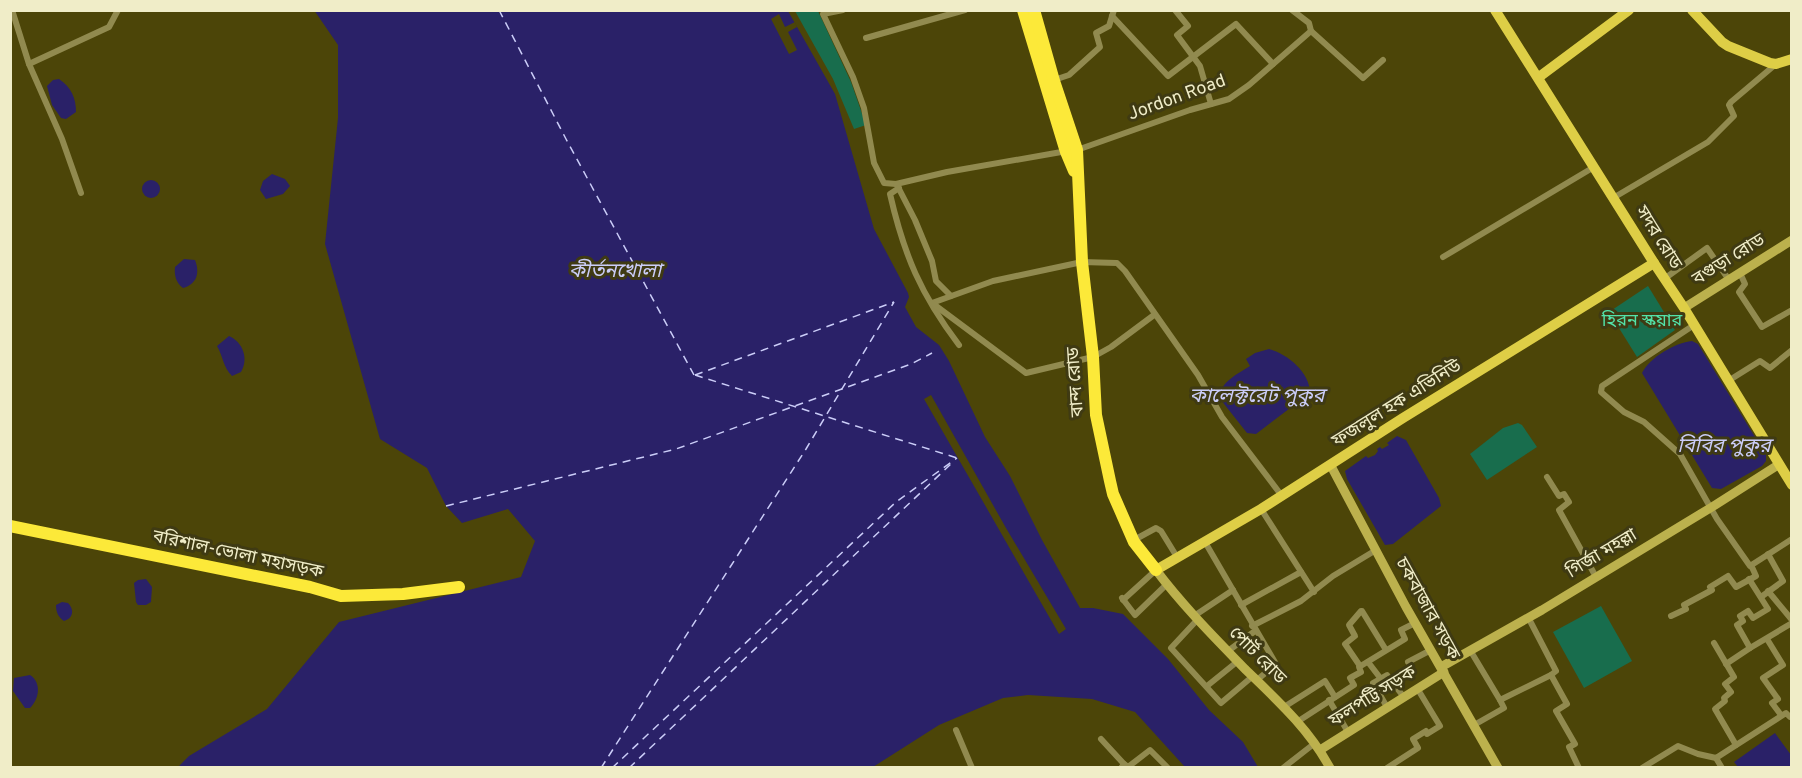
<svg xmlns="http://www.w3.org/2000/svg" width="1802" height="778" font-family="Overpass,'Noto Sans Bengali',sans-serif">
<rect width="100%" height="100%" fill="#4c4508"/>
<g fill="#186d4d">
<path d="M 795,11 L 818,11 L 851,82 L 866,125 L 854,129 L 833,79 Z"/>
<path d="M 1648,286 L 1675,330 L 1637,357 L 1609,312 Z"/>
<path d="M 1518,423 L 1522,425 L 1537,447 L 1487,480 L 1470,454 L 1503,428 Z"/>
<path d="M 1601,606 L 1632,661 L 1584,688 L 1553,632 Z"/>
</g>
<g fill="#2a2168">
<path d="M 314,10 L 788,11 L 835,94 L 874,229 L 908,293 L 909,297 L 905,307 L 916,327 L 939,345 L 949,361 L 985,437 L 1010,476 L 1042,540 L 1080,608 L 1093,608 L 1123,614 L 1168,659 L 1209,710 L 1243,742 L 1258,767 L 1185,767 L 1135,712 L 1092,699 L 1028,695 L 1003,698 L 939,725 L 873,767 L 177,768 L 189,756 L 267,709 L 339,622 L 521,577 L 535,541 L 508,509 L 462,523 L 446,506 L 427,468 L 380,439 L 325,244 L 338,118 L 338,45 Z"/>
<path d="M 59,79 C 71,87 76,98 76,112 L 66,119 L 61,118 L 52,105 L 47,86 L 53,80 Z"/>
<path d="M 272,174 L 285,179 L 290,186 L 283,194 L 266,199 L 260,190 L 263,181 Z"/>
<circle cx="151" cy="189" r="9"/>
<path d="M 184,259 L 195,260 C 200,273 197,284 183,288 C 176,283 174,275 175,267 Z"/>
<path d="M 229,336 C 243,342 249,359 241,372 L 232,376 C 223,367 223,356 217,346 Z"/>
<path d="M 1692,341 L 1698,344 L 1766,455 L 1766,461 L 1762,466 L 1721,489 L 1712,488 L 1642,373 C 1650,357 1675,343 1692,341 Z"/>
<path d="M 1269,349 C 1287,354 1310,372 1310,393 L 1256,434 L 1247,433 L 1221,400 C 1215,385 1239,373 1250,366 L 1246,359 L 1255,353 Z"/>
<path d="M 1397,436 L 1406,440 L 1439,498 L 1441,506 L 1393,544 L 1385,545 L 1347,479 L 1345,471 L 1366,456 L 1368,458 L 1375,455 L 1378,451 L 1377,449 L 1380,447 L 1382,449 L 1389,445 L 1387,443 Z"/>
<path d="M 146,579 L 152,587 L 151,602 L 146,605 L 138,605 L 136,602 L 134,583 L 138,580 Z"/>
<path d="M 62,602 L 68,603 C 74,609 74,618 64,621 C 58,617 56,612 56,605 Z"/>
<path d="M 30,675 C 42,683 39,699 30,708 L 25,708 L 13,691 L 14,678 Z"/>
<path d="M 1775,733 L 1791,755 L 1791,767 L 1738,767 L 1734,762 Z"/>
</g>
<g fill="#4c4508">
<path d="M 779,14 L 785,27 L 795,22 L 797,27 L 788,32 L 797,50 L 789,54 L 771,19 Z"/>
<path d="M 931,395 L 1006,528 L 1066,629 L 1059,634 L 924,399 Z"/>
</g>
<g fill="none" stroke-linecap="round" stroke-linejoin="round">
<g stroke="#cbcdf8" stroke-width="1.5" stroke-dasharray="8 6" stroke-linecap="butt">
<path d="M 499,10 L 566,139 L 694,375"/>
<path d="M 695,375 L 957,458"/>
<path d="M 695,375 L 894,302"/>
<path d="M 446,506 L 676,449 L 911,364 L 932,353"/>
<path d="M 601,768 L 806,449 L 894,302"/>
<path d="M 612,768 L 896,502 L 957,458"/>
<path d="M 629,768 L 952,463"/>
</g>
<g stroke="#918a4f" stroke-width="6">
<path d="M 12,10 L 29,64 L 62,139 L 81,193"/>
<path d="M 843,10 L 823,14 L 853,77 L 864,108 L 874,163 L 884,183 L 896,184 L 947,172 L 1067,151"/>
<path d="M 1175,10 L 1188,26 L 1177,35 L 1200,66 L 1211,104"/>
<path d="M 1112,16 L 1168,76 L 1236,24 L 1273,64"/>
<path d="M 1311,31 L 1363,78 L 1383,60"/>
<path d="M 866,38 L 965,10"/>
<path d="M 29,64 L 109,27 L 118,10"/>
<path d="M 1054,80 L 1069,75 L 1100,47 L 1096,33 L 1109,26 L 1114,10"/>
<path d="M 1077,150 L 1190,110 L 1229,99 L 1249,85 L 1311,31 L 1309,23 L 1292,10"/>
<path d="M 897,185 L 915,220 L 932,261 L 936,281 L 951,296"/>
<path d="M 899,188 L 890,194 C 904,255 921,295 959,345"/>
<path d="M 1613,198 L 1708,142 L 1734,116 L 1729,105 L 1731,102 L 1776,64"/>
<path d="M 1443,257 L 1594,167"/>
<path d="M 1740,273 L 1745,284 L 1739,292 L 1762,327 L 1792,310"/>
<path d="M 1664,279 L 1707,248 L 1729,280"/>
<path d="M 932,303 L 993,281 L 1082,262 L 1117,263 L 1125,271 L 1198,375 L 1222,417 L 1282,496"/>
<path d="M 932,303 L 1026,373 L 1093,357 L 1111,347 L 1154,315"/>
<path d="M 1694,325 L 1602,386 L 1601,392 L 1624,412 L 1644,422 L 1680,454 L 1717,519 L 1750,566 L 1792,539"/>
<path d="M 1728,381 L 1760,361 L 1770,368 L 1792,350"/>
<path d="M 1547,477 L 1559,496 L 1564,494 L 1569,502 L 1559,510 L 1596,577"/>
<path d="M 1261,509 L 1314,592"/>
<path d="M 1134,540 L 1156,528 L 1161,531 L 1177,557"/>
<path d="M 1205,542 L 1276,664 L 1257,680"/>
<path d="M 1768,591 L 1792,620"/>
<path d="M 1761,597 L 1783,581 L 1768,554"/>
<path d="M 1122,598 L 1135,615 L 1167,584"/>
<path d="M 1123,600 L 1156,570"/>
<path d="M 1241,605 L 1301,572"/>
<path d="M 1194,616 L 1233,590"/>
<path d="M 1671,616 L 1686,609 L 1684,605 L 1712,590 L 1710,587 L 1728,576 L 1736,587 L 1756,576 L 1751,565"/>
<path d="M 1528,617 L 1556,671 L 1551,675 L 1567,704 L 1556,711 L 1575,744 L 1569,747 L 1579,768"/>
<path d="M 1198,619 L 1171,648 L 1221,703 L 1253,676"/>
<path d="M 1252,626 L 1301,601 L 1333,576 L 1376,550"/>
<path d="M 1767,639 L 1783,665 L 1763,678 L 1778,699 L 1772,703 L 1781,715"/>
<path d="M 1714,643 L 1734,677 L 1725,684 L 1731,692 L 1724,698 L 1725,701 L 1715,709 L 1736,745"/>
<path d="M 1750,648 L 1792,623"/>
<path d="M 1470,650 L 1500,700"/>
<path d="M 1228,651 L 1255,631"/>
<path d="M 1368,662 L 1381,679"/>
<path d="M 1408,662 L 1431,650"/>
<path d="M 1726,664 L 1750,648 L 1737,625 L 1743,621 L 1740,616 L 1748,611 L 1753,618 L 1768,609 L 1749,579"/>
<path d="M 1360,666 L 1345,644 L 1355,636 L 1349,625 L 1361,611 L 1362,611 L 1386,650"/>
<path d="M 1207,686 L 1238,661"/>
<path d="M 1329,700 L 1348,732"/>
<path d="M 1284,707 L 1325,681 L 1335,697"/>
<path d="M 1387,707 L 1373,683 L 1387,675 L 1403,696"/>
<path d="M 1297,722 L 1354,685 L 1350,678 L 1361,672 L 1359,667 L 1405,639 L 1401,630 L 1415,623"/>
<path d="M 1474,725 L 1504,708 L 1500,700 L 1551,675"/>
<path d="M 956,730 L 972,768"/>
<path d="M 1101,739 L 1124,764"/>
<path d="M 1716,758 L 1722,768"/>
<path d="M 1121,768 L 1124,764 L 1128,767 L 1150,750 L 1168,768"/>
<path d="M 1283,768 L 1315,743"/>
<path d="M 1387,768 L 1418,748 L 1413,739 L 1426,731 L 1427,734 L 1440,726 L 1417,688"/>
<path d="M 1642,768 L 1678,746 L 1698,754 L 1716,758 L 1786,713 L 1790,717 L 1792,716"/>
</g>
<g stroke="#bcb14d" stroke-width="9">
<path d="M 1684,308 L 1792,240"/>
<path d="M 1331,466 L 1406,607 L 1498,768"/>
<path d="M 1156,570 C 1183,606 1215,638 1246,670 C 1277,700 1309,729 1330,768"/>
<path d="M 1441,667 L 1542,610 L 1712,507 L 1778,465"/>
<path d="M 1320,750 L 1444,672"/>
</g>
<g stroke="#dece46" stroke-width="10">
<path d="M 1495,10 L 1654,263 L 1684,308 L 1792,485"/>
<path d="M 1692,10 L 1722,42 L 1728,46 L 1770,63 L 1776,64 L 1792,59"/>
<path d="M 1539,77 L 1629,10"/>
<path d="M 1156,570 L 1261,509 L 1403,418 L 1654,263"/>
</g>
<g stroke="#fce939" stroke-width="12">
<path d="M 1023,10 L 1066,152 L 1074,171"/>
<path d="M 1034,10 L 1054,81 L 1077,150 L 1082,262 L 1093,357 L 1096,415 L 1110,481 L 1113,494 L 1134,542 L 1156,570"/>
<path d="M 10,526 L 310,587 L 341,596 L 403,594 L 459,587"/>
</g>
</g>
<g text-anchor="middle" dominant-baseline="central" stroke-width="6" stroke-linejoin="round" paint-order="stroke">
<g font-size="18" fill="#f0edc8" stroke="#3f3a13">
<text transform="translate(1177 98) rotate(-20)">Jordon Road</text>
<text transform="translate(1658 238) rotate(58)">সদর রোড</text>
<text transform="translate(1729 260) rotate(-32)">বগুড়া রোড</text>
<text transform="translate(1076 382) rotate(-94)">বান্দ রোড</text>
<text transform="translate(1397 404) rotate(-32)">ফজলুল হক এভিনিউ</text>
<text transform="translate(1602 554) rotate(-31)">গির্জা মহল্লা</text>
<text transform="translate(238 555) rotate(12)">বরিশাল-ভোলা মহাসড়ক</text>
<text transform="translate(1427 609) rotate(61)">চকবাজার সড়ক</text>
<text transform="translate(1257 656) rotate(45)">পোর্ট রোড</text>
<text transform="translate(1373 697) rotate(-32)">ফলপট্টি সড়ক</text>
</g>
<g font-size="18" fill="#53e3a9" stroke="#3f3a13">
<text x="1642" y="321">হিরন স্কয়ার</text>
</g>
<g font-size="20" font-style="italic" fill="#cbcdf8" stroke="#3f3a13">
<text x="615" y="272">কীর্তনখোলা</text>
<text x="1257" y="397">কালেক্টরেট পুকুর</text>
<text x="1724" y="447">বিবির পুকুর</text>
</g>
</g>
<rect width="1802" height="778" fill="none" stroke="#f0edc8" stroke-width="24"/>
</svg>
